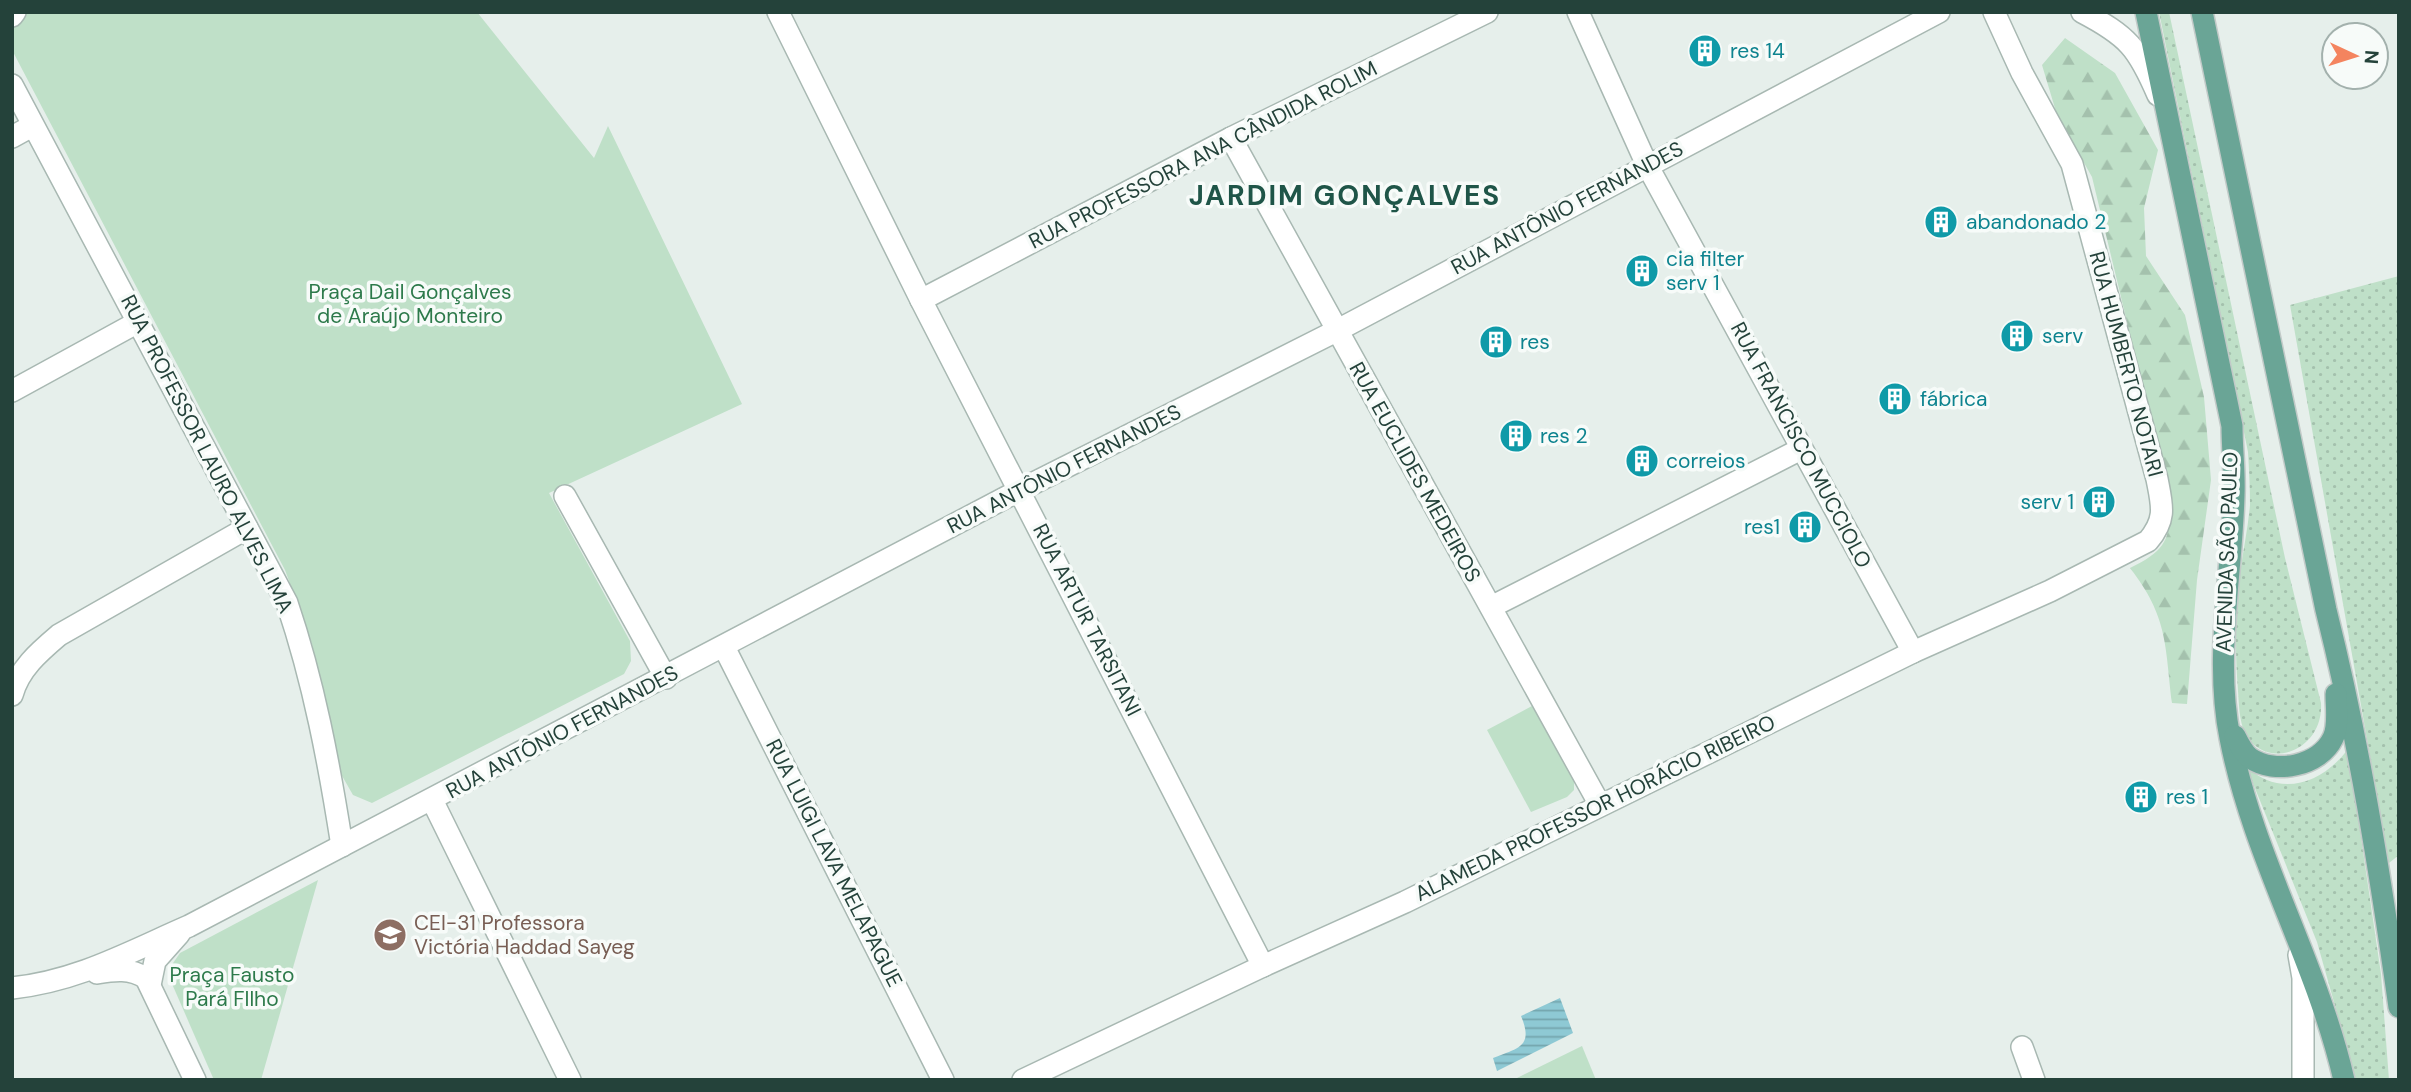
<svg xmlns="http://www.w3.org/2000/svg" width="2411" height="1092" font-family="'DM Sans',sans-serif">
<defs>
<pattern id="grass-dots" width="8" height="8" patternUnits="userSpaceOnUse" patternTransform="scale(1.75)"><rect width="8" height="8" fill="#bfe0c8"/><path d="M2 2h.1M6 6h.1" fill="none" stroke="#a4c1ad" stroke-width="1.8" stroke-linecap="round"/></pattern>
<pattern id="forest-firs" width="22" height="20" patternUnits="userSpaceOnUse" patternTransform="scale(1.75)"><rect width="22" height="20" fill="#bfe0c8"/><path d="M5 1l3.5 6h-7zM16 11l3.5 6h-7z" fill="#a4c1ad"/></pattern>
<pattern id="water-rules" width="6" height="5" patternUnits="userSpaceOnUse" patternTransform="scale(1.75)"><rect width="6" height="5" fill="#8ec9d4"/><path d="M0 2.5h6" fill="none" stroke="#74a5ad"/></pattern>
</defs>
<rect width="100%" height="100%" fill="#e6efeb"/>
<g fill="url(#grass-dots)">
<path d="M 2159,12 L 2169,12 L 2285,558 L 2321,703 C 2324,752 2265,772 2245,733 C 2239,721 2239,703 2238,691 C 2235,652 2235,612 2240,574 C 2243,551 2248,528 2250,505 C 2250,487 2249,469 2248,452 Z"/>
<path d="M 2399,276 L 2399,855 L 2389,863 L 2290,305 Z"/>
<path d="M 2348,749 L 2381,974 L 2389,1080 L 2356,1080 L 2317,942 L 2246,766 C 2280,799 2323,783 2348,749 Z"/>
</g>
<path fill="url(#forest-firs)" d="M 2065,38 L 2115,73 L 2158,150 L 2144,208 L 2146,256 L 2185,315 L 2204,397 L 2211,480 L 2197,580 L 2187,704 L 2172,703 C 2165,644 2168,617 2130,568 C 2169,549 2171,537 2169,496 L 2092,177 L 2057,115 L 2042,65 Z"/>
<g fill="#bfe0c8">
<path d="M 477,12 L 594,158 L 608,126 L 742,404 L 549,493 L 630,641 L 631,661 L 624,674 L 372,803 L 353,795 L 341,774 L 312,644 L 285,570 L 12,50 L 12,13 Z"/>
<path d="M 1532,706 L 1574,780 L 1574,790 L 1567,797 L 1531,812 L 1487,730 Z"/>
<path d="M 318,880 L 261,1080 L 214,1080 L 169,977 L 171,966 L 180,953 Z"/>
<path d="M 1582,1046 L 1596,1080 L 1513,1080 Z"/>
</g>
<path fill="url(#water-rules)" d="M 1560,998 L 1573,1033 L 1497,1071 L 1493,1058 C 1518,1048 1534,1047 1521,1016 Z"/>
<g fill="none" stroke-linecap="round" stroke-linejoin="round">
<defs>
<g id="minor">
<path d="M 778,12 L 921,300 L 1263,966"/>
<path d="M 1578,12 L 1647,165 L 1913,652"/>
<path d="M 2082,12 C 2128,36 2138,48 2158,95"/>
<path d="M 12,16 L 15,12"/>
<path d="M 12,85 L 287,603 C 314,683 329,763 342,846"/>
<path d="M 12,137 L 32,126"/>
<path d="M 1231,138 L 1600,805"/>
<path d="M 921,300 L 1231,138 L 1487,12"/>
<path d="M 12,391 L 138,322"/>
<path d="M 565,496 L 666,678"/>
<path d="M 1491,607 L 1801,449"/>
<path d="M 724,647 L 943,1080"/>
<path d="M 12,695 C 19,669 39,652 59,635 L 247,528"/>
<path d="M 432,800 L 570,1080"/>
<path d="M 2299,955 L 2303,978 L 2303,1080"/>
<path d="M 97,973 C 115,970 130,968 146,978 L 195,1080"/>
<path d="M 150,985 L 155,961 L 179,934"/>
<path d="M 12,988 C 78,981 129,952 189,926 L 1020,490 L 1336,331 L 1939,12"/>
<path d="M 2022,1047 L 2034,1080"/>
<path d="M 1023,1080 L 1263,966 L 1405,902 L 1913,652 L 2050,591 L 2148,541 C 2167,519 2162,505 2157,479 L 2072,164 L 2022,73 L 1994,12"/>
</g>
<g id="primary">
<path d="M 2146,12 L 2232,426 C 2232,449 2235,472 2234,495 C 2232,576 2214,658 2230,738 C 2253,857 2317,962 2344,1080"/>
<path d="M 2202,12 L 2326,610 C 2359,741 2380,873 2399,1007"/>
<path d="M 2235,736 C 2238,742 2244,754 2250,758 C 2275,775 2320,766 2333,738 C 2339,726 2336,708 2336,694"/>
</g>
</defs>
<use href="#minor" stroke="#a8b8b2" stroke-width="24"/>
<use href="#primary" stroke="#c2cac8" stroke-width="24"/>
<use href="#minor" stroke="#fff" stroke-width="21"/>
<use href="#primary" stroke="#6aa596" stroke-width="21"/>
</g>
<defs>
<symbol id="building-disc" viewBox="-11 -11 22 22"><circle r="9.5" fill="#0f9aa8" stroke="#f7fbf9"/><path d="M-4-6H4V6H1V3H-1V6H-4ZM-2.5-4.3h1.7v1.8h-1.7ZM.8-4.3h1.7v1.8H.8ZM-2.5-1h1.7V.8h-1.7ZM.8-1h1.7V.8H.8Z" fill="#fff"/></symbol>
<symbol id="school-disc" viewBox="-11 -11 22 22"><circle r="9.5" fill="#8d6e63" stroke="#f7fbf9"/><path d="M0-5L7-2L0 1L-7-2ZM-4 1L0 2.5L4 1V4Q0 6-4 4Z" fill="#fff"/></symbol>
</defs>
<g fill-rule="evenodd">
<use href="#building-disc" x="1686" y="32" width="38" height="38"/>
<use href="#building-disc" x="1922" y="203" width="38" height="38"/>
<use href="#building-disc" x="1623" y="252" width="38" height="38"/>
<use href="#building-disc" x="1998" y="317" width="38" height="38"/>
<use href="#building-disc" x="1477" y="323" width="38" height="38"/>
<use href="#building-disc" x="1876" y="380" width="38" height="38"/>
<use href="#building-disc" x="1497" y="417" width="38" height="38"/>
<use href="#building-disc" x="1623" y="442" width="38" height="38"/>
<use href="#building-disc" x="2080" y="483" width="38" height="38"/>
<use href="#building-disc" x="1786" y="508" width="38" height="38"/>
<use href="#building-disc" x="2122" y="778" width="38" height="38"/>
<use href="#school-disc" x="371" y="916" width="38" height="38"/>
</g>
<g text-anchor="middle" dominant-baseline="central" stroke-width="7" stroke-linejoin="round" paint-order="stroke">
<g font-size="21" fill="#0d838f" stroke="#f7fbf9" text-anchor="start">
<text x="1730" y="51">res 14</text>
<text x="1966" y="222">abandonado 2</text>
<text x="1666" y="259">cia filter<tspan x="1666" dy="24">serv 1</tspan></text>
<text x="2042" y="336">serv</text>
<text x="1520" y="342">res</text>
<text x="1920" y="399">fábrica</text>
<text x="1540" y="436">res 2</text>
<text x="1666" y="461">correios</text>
<text x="2074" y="502" text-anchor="end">serv 1</text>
<text x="1780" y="527" text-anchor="end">res1</text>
<text x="2166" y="797">res 1</text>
</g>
<g font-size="21" fill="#24423a" stroke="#f7fbf9">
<text transform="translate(1203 155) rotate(-27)">RUA PROFESSORA ANA CÂNDIDA ROLIM</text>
<text transform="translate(1567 208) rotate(-28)">RUA ANTÔNIO FERNANDES</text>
<text transform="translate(2126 364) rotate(75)">RUA HUMBERTO NOTARI</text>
<text transform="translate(1801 445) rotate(62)">RUA FRANCISCO MUCCIOLO</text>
<text transform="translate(207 454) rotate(63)">RUA PROFESSOR LAURO ALVES LIMA</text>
<text transform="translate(1064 469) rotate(-27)">RUA ANTÔNIO FERNANDES</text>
<text transform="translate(1415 472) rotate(61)">RUA EUCLIDES MEDEIROS</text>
<text transform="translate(2227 552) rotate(-88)">AVENIDA SÃO PAULO</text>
<text transform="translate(1087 620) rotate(63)">RUA ARTUR TARSITANI</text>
<text transform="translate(562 732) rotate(-28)">RUA ANTÔNIO FERNANDES</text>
<text transform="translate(1595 808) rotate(-26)">ALAMEDA PROFESSOR HORÁCIO RIBEIRO</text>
<text transform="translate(834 863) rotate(63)">RUA LUIGI LAVA MELAPAGUE</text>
</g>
<g font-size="21" fill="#2d7a4b" stroke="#f7fbf9">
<text x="410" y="292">Praça Dail Gonçalves<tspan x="410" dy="24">de Araújo Monteiro</tspan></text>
<text x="232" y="975">Praça Fausto<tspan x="232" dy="24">Pará FIlho</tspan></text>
</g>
<g font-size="21" fill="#785e54" stroke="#f7fbf9" text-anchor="start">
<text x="414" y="923">CEI-31 Professora<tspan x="414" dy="24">Victória Haddad Sayeg</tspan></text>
</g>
<g font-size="28" font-weight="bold" letter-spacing="2" fill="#1f5548" stroke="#f7fbf9">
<text x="1345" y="195">JARDIM GONÇALVES</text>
</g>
</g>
<rect width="2411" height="1092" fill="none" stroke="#24423a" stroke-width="28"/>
<g transform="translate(2355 56) rotate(94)"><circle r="33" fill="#f7fbf9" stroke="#a3b1ad" stroke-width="2"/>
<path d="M0-5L12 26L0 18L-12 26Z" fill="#f4845f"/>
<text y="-10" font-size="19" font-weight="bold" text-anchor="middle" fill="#24423a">N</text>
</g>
</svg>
